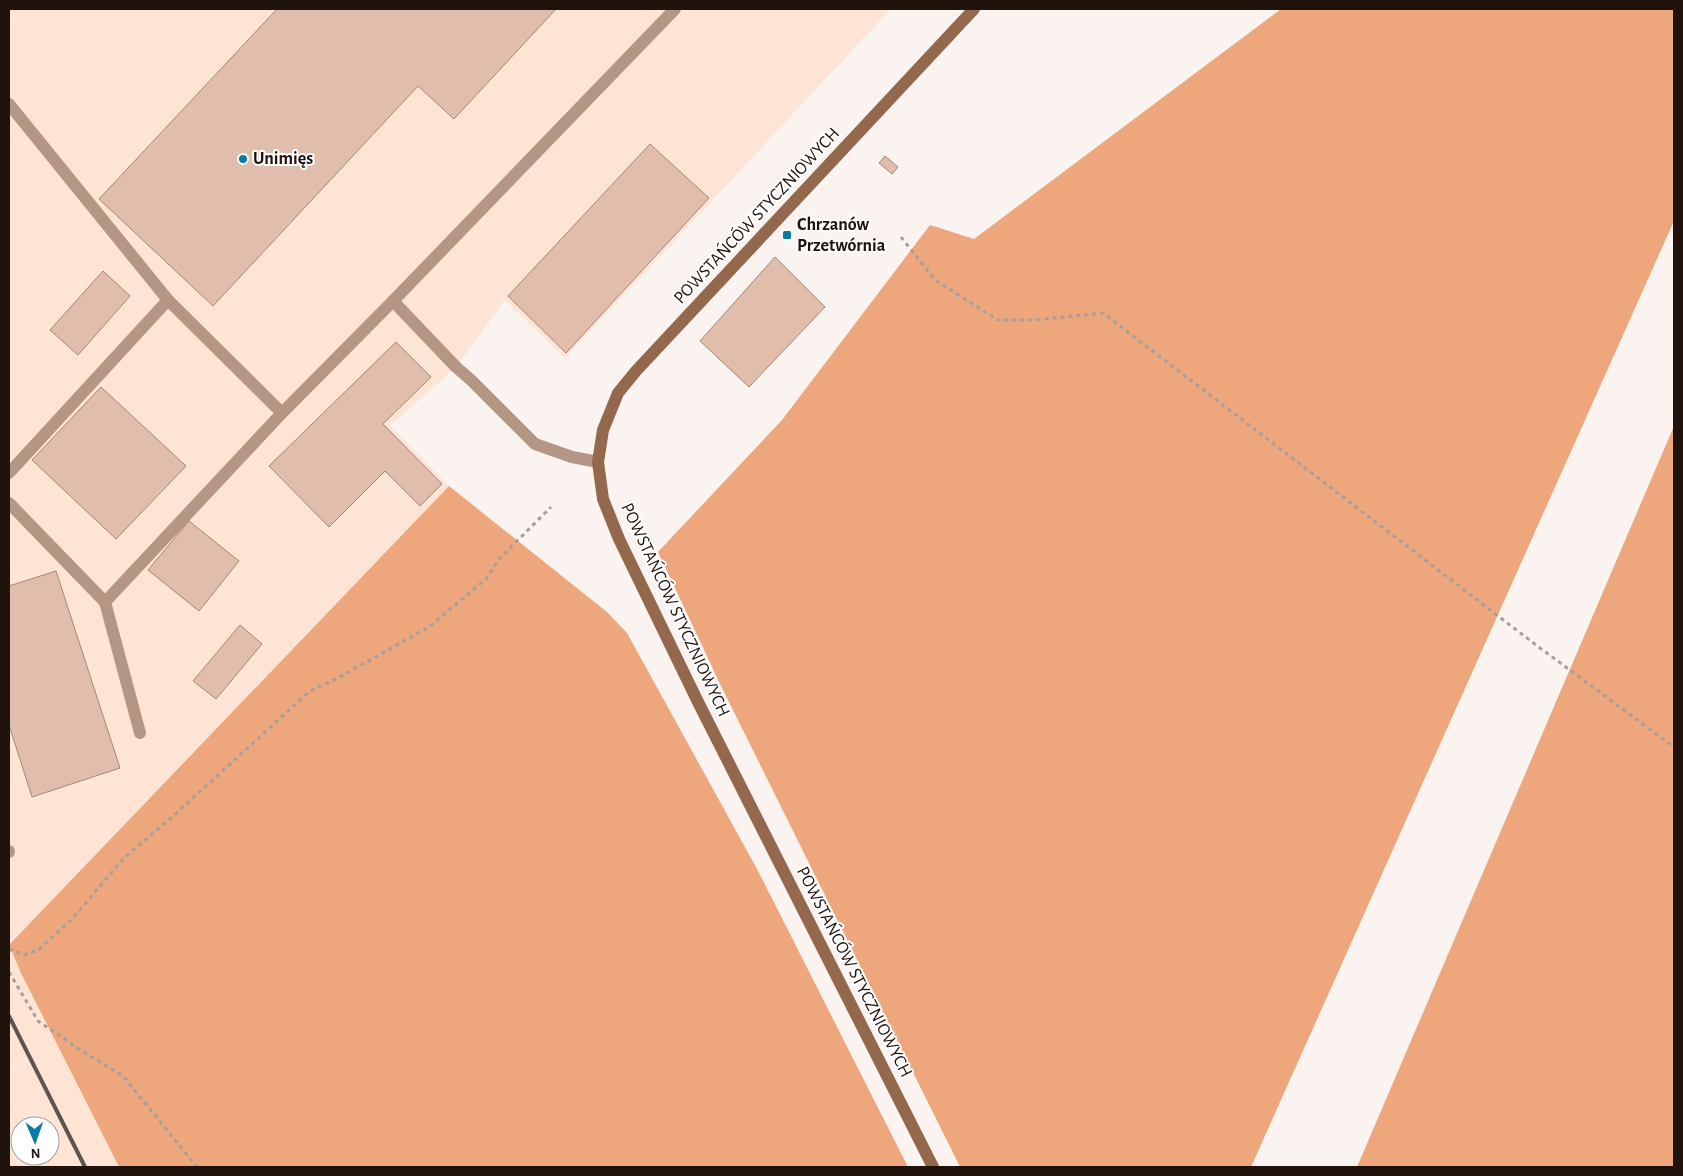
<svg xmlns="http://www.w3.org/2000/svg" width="1683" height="1176" font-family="'Alegreya Sans',sans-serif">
<rect width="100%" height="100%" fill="#faf3ef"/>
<path fill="#fee4d5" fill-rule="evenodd" d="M 9,9 L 891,9 L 565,358 L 505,300 L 456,367 L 390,426 L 449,486 L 9,945 L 21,973 L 119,1167 L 9,1167 ZM 20,1126 L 50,1126 L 50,1156 L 20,1156 Z"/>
<g fill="#eea77c">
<path d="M 1281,9 L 1674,9 L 1674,221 L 1251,1167 L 960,1167 L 721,686 L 658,552 L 782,420 L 930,225 L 974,239 Z"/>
<path d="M 1674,426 L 1674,1167 L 1357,1167 Z"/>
<path d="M 449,486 L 607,612 L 627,633 L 757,869 L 908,1167 L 119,1167 L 21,973 L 9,945 Z"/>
</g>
<g fill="#e1beab" stroke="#a68673">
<path d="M 277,9 L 556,9 L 454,119 L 418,86 L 213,306 L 99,199 Z"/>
<path d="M 650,144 L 709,198 L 566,353 L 508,296 Z"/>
<path d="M 885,156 L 898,167 L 892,174 L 879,163 Z"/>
<path d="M 775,257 L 825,307 L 749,387 L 700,341 Z"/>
<path d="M 103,271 L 130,296 L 78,355 L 50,330 Z"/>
<path d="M 396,342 L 431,377 L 383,424 L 442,484 L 420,506 L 385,471 L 329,527 L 269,466 Z"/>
<path d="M 101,387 L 186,466 L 116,539 L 32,460 Z"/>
<path d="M 189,521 L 239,561 L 199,611 L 148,570 Z"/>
<path d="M 56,571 L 120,768 L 32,797 L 9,725 L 9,584 L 9,586 Z"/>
<path d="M 240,625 L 262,644 L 216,699 L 193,681 Z"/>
</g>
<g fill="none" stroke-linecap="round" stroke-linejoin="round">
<g stroke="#a89f9a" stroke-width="3" stroke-dasharray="4 4" stroke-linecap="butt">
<path d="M 901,237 L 935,280 L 998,320 L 1035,320 L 1103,313 L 1536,645 L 1674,747"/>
<path d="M 9,949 L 24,955 L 38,950 L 72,919 L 124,858 L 171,818 L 310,691 L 336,679 L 429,627 L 486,579 L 500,558 L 551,507"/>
<path d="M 9,972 L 38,1021 L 79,1049 L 123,1076 L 197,1167"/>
</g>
<g stroke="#b59583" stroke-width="12">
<path d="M 9,104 L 168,300 L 282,413"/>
<path d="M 598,462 L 572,457 L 535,444 L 471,380 L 456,367 L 393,301 L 675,9"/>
<path d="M 9,473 L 168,300"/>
<path d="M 9,503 L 105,602"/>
<path d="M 140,733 L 105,602 L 282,413 L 393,301"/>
<path d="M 9,851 L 9,852"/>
</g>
<path stroke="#94684d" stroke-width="12" d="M 933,1167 L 697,700 L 619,539 L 603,499 L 598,462 L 603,430 L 618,393 L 636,371 L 974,9"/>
<path stroke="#5f544e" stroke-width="4" d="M 9,1016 L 85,1167"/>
</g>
<g fill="#097aa3" stroke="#fff" stroke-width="2">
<circle cx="243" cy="159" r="5"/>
<rect x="782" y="230" width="10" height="10" rx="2.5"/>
</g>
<g text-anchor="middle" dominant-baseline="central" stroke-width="4" stroke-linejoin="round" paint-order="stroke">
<g font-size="18" font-weight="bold" fill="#1f130c" stroke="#fff" text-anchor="start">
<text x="253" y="159">Unimięs</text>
<text x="797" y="225">Chrzanów<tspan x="797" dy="21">Przetwórnia</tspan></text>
</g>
<g font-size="18" fill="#1f130c" stroke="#fff">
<text transform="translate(757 216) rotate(-47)">POWSTAŃCÓW STYCZNIOWYCH</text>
<text transform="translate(675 610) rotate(65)">POWSTAŃCÓW STYCZNIOWYCH</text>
<text transform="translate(854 972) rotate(63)">POWSTAŃCÓW STYCZNIOWYCH</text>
</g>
</g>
<rect width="1683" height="1176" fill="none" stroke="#1f130c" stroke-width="20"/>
<g transform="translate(35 1141) rotate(178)"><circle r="24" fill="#ffffff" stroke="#a5a19e"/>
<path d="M0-4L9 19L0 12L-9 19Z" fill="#097aa3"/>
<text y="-8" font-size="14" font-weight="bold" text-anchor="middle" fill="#1f130c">N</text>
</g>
</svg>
